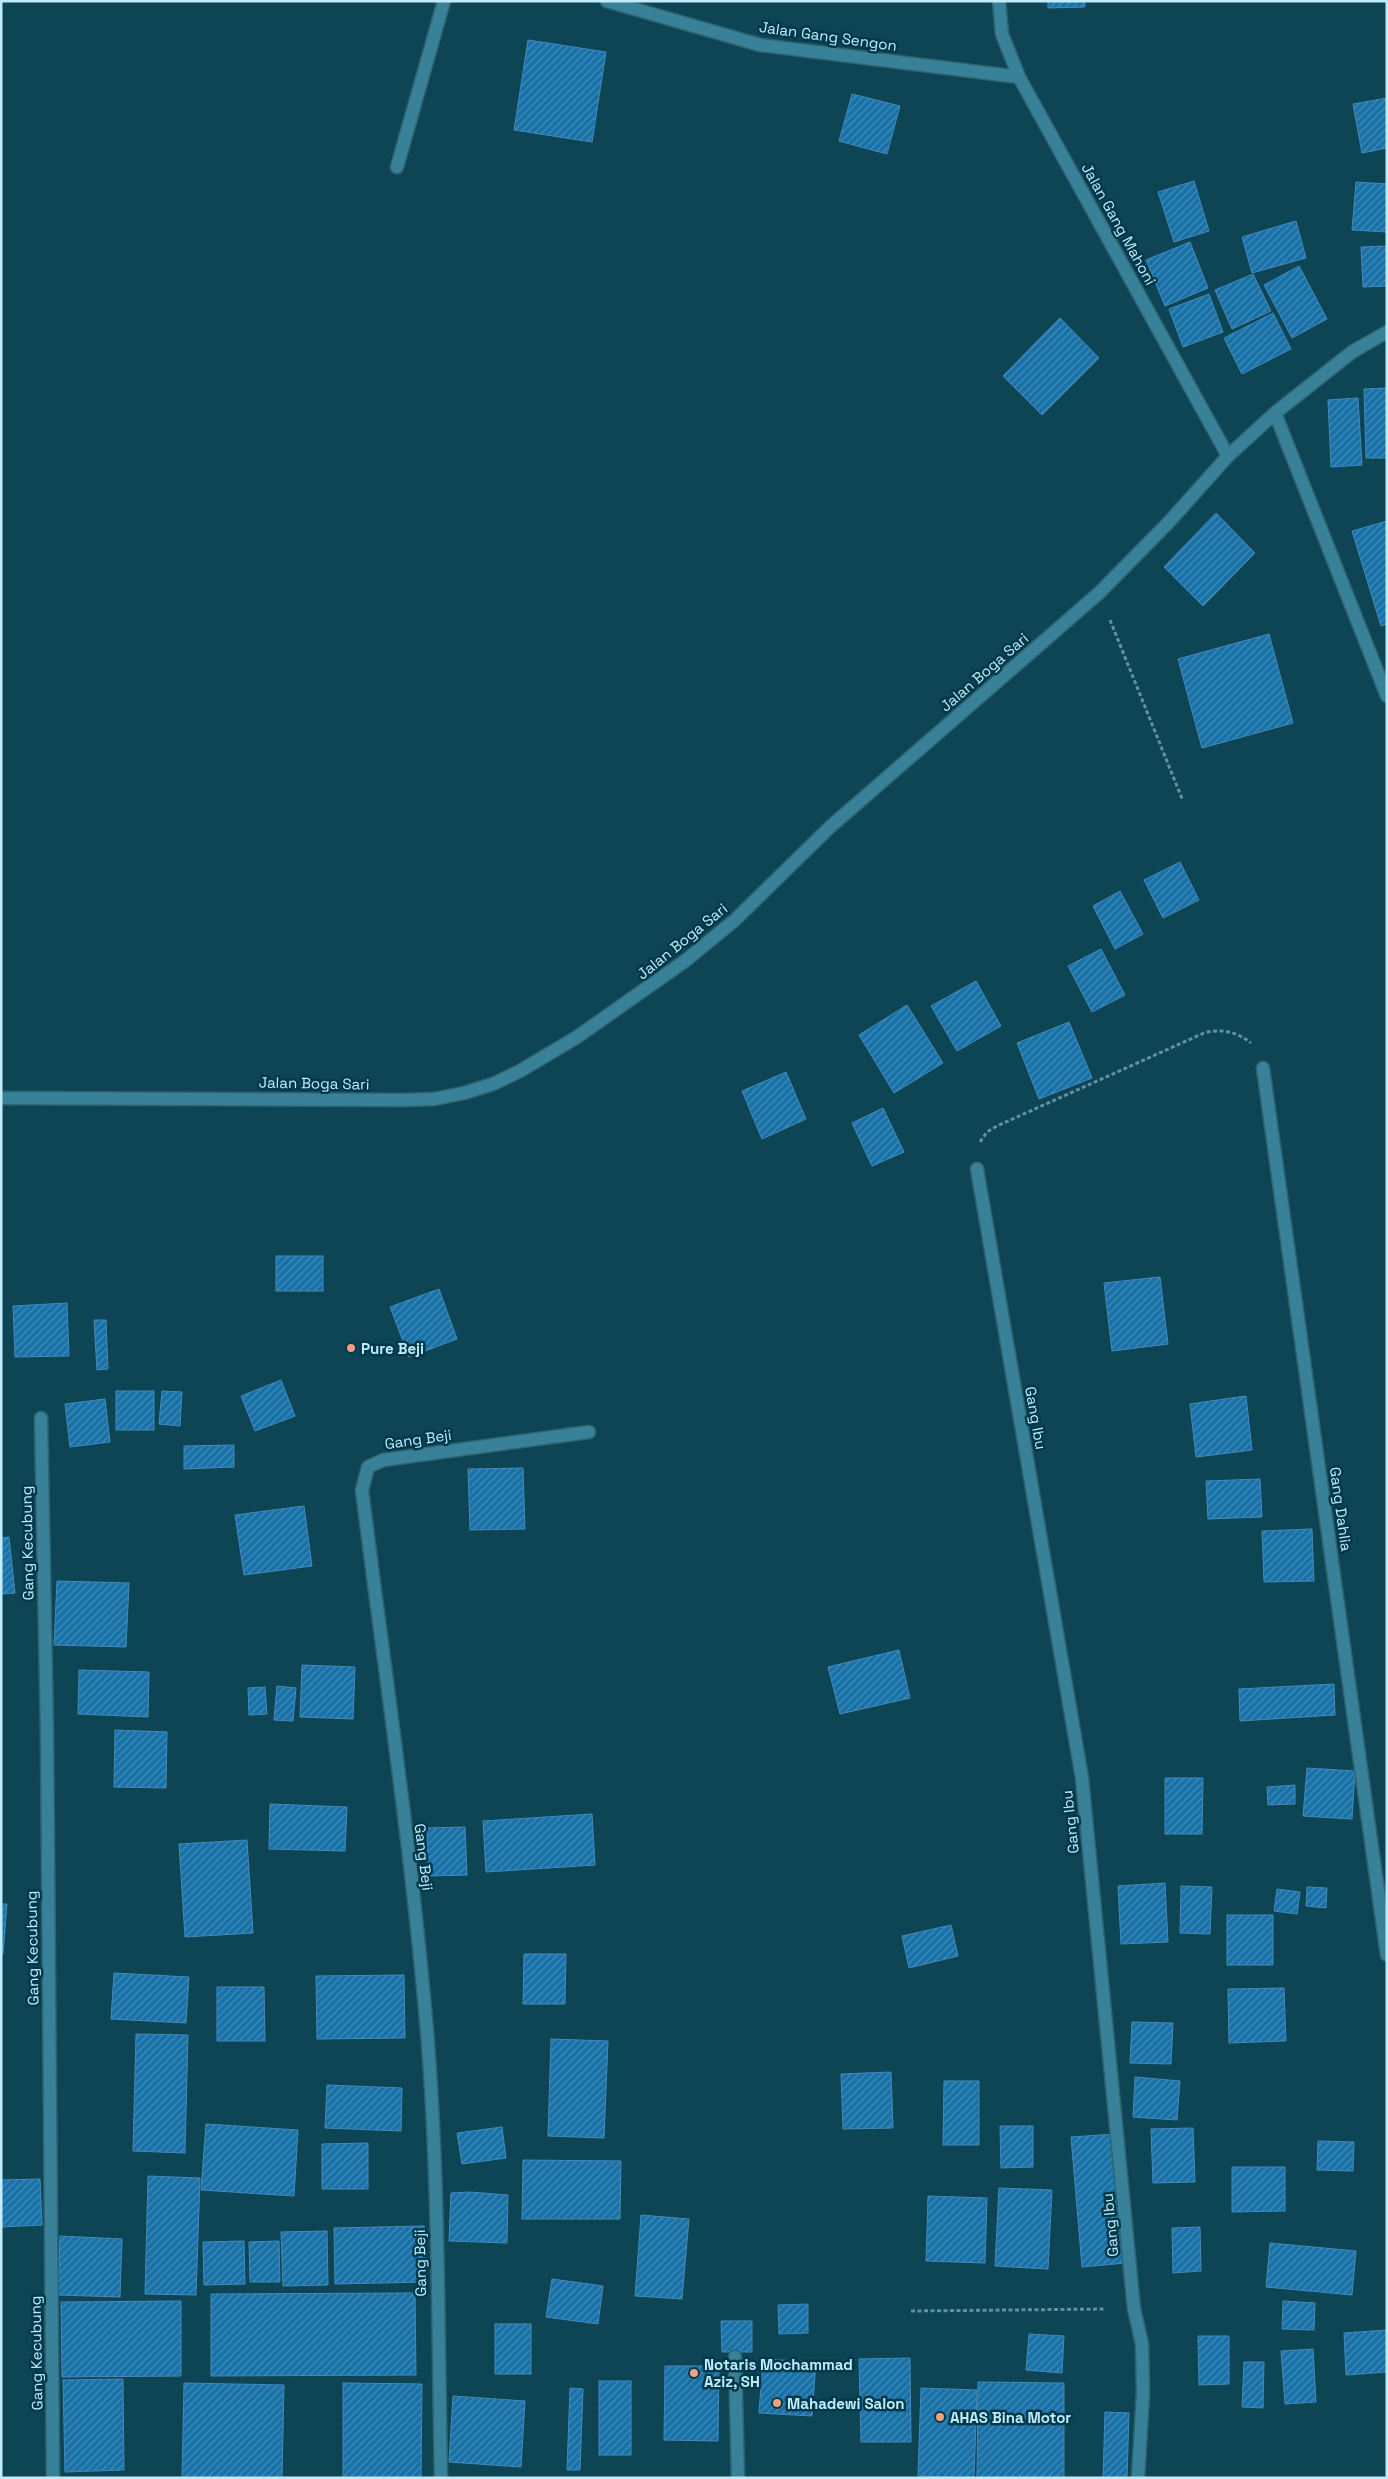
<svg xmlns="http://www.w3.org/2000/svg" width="1388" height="2479" font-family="'Space Grotesk',sans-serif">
<defs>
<pattern id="building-hatch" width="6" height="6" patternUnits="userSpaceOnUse" patternTransform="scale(1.25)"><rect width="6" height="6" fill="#1771a7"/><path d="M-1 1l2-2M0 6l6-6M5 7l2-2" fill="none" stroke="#428cb8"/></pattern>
</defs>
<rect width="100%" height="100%" fill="#0e4555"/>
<g fill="url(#building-hatch)" stroke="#4589ba">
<path d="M 1048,1 L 1085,1 L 1085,7 L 1048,8 Z"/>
<path d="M 528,40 L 606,52 L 592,142 L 514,130 Z"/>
<path d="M 852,94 L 900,106 L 887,154 L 839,141 Z"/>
<path d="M 1387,98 L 1387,148 L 1362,153 L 1353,104 Z"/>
<path d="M 1194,181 L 1209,231 L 1174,242 L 1158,192 Z"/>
<path d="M 1356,182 L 1387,184 L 1387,232 L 1352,230 Z"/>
<path d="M 1296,221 L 1306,258 L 1252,273 L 1242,237 Z"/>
<path d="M 1190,242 L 1208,288 L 1165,306 L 1146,260 Z"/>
<path d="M 1387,246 L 1387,286 L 1363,287 L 1361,247 Z"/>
<path d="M 1299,266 L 1327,319 L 1292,338 L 1264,285 Z"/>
<path d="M 1253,274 L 1271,311 L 1232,329 L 1215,290 Z"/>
<path d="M 1209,294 L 1223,332 L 1183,347 L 1169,309 Z"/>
<path d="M 1273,313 L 1291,349 L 1242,374 L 1224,338 Z"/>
<path d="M 1060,318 L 1099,358 L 1042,415 L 1003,376 Z"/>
<path d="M 1387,388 L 1387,458 L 1366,458 L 1364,389 Z"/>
<path d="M 1358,398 L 1362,465 L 1331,467 L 1328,400 Z"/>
<path d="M 1216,513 L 1255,553 L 1203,606 L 1164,567 Z"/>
<path d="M 1387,521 L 1387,624 L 1381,626 L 1352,531 Z"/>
<path d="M 1269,634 L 1293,723 L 1202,748 L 1178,659 Z"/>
<path d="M 1180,862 L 1199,900 L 1163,918 L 1144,880 Z"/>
<path d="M 1120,891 L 1143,934 L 1115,949 L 1093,906 Z"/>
<path d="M 1101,949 L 1125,995 L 1092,1012 L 1068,966 Z"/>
<path d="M 976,981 L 1001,1026 L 957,1051 L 931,1006 Z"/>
<path d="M 907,1005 L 943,1063 L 894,1093 L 859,1035 Z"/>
<path d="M 1069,1022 L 1092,1078 L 1039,1099 L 1017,1043 Z"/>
<path d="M 786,1072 L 806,1119 L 762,1139 L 742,1091 Z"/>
<path d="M 883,1108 L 904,1152 L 872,1166 L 852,1123 Z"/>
<rect x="276" y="1256" width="47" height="35"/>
<path d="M 1160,1277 L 1168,1344 L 1112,1351 L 1104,1283 Z"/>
<path d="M 439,1289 L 457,1339 L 409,1357 L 390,1307 Z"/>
<path d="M 67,1303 L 69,1356 L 15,1357 L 13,1306 Z"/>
<path d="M 94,1320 L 106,1320 L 108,1369 L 97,1370 Z"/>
<path d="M 281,1380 L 295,1416 L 255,1431 L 241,1396 Z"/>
<rect x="116" y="1391" width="38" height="39"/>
<path d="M 162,1391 L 182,1392 L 180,1426 L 159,1424 Z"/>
<path d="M 1246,1396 L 1252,1450 L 1196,1457 L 1190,1404 Z"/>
<path d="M 105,1399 L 110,1442 L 70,1447 L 65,1404 Z"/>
<path d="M 234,1445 L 234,1467 L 184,1469 L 184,1446 Z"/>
<path d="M 523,1468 L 525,1529 L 470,1530 L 468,1469 Z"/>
<path d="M 1260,1479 L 1262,1517 L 1208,1519 L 1206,1481 Z"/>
<path d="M 304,1506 L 312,1566 L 244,1575 L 235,1515 Z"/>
<path d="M 1312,1529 L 1314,1581 L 1264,1582 L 1262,1531 Z"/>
<path d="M 9,1537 L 15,1593 L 1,1594 L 1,1538 Z"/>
<path d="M 57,1581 L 129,1583 L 126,1647 L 54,1645 Z"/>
<path d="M 899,1650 L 910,1698 L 840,1714 L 828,1667 Z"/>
<path d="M 302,1665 L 355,1667 L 353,1719 L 300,1717 Z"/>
<path d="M 79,1670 L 149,1672 L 148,1717 L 78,1714 Z"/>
<path d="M 1334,1684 L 1335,1715 L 1240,1721 L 1239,1689 Z"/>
<path d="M 277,1686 L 296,1688 L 293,1721 L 274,1720 Z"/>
<path d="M 265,1687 L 267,1714 L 249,1715 L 248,1688 Z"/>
<path d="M 115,1730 L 167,1732 L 166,1788 L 114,1787 Z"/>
<path d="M 1307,1768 L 1355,1771 L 1352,1819 L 1303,1816 Z"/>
<path d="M 1165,1778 L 1203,1778 L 1202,1834 L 1165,1834 Z"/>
<path d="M 1295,1785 L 1295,1804 L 1268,1805 L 1267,1787 Z"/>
<path d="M 270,1804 L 347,1807 L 345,1851 L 269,1849 Z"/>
<path d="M 592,1814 L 595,1865 L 486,1872 L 483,1821 Z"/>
<path d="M 465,1827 L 467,1875 L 428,1876 L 427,1828 Z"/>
<path d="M 247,1840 L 253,1933 L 185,1937 L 179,1844 Z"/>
<path d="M 1165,1883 L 1168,1942 L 1121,1944 L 1118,1886 Z"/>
<path d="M 1181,1886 L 1212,1887 L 1210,1934 L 1180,1933 Z"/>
<path d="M 1307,1887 L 1327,1888 L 1326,1908 L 1306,1906 Z"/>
<path d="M 1277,1889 L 1300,1892 L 1297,1914 L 1274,1911 Z"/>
<path d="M 1,1904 L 7,1904 L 3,1954 L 1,1954 Z"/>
<rect x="1227" y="1915" width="46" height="50"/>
<path d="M 951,1925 L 958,1956 L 909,1968 L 902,1936 Z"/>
<path d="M 524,1954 L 566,1954 L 565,2004 L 523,2004 Z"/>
<path d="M 114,1973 L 189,1977 L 186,2023 L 111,2019 Z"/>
<path d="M 404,1975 L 405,2038 L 317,2039 L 316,1976 Z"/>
<path d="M 217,1987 L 264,1987 L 265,2041 L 217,2041 Z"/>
<path d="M 1284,1988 L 1286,2041 L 1229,2043 L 1228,1989 Z"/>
<path d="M 1132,2022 L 1173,2023 L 1171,2064 L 1130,2063 Z"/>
<path d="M 136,2034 L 188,2035 L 185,2153 L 133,2151 Z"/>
<path d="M 551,2039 L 608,2041 L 604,2138 L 548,2136 Z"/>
<path d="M 891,2072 L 893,2128 L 843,2129 L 841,2074 Z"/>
<path d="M 1135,2077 L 1180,2081 L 1177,2120 L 1133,2117 Z"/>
<path d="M 944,2081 L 979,2081 L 979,2145 L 943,2145 Z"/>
<path d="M 327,2085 L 402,2088 L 401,2131 L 325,2128 Z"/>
<path d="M 206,2124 L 298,2130 L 294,2196 L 201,2190 Z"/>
<path d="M 1000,2126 L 1033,2126 L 1033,2167 L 1001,2168 Z"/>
<path d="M 502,2127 L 506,2158 L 462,2164 L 457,2133 Z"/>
<path d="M 1193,2128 L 1195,2182 L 1153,2183 L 1151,2129 Z"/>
<path d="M 1115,2134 L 1126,2263 L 1082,2267 L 1071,2137 Z"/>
<path d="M 1318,2141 L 1354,2142 L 1353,2171 L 1317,2170 Z"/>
<path d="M 368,2143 L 368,2189 L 322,2189 L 322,2144 Z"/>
<path d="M 523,2160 L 621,2161 L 620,2219 L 522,2219 Z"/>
<path d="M 1232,2167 L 1285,2167 L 1285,2211 L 1232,2212 Z"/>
<path d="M 148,2176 L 200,2178 L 196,2295 L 145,2294 Z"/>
<path d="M 40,2179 L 42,2225 L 1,2227 L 1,2180 Z"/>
<path d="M 999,2188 L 1052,2190 L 1048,2269 L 995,2266 Z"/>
<path d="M 470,2192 L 508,2195 L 507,2243 L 449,2241 L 451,2193 Z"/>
<path d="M 928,2196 L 987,2198 L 985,2263 L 926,2261 Z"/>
<path d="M 641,2215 L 689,2219 L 682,2299 L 635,2296 Z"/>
<path d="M 424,2226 L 426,2282 L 335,2284 L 334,2228 Z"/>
<path d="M 1200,2227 L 1201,2271 L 1173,2273 L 1172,2228 Z"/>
<path d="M 327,2231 L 328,2285 L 283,2286 L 281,2232 Z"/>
<path d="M 60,2236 L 122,2239 L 120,2297 L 58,2295 Z"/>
<path d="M 244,2241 L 245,2284 L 204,2285 L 203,2242 Z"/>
<path d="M 279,2241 L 280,2282 L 250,2282 L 249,2242 Z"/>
<path d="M 1270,2243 L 1356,2251 L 1352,2295 L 1266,2287 Z"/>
<path d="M 552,2279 L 603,2286 L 598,2324 L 546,2317 Z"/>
<path d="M 415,2293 L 416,2375 L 211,2376 L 211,2294 Z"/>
<path d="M 181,2301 L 181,2376 L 62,2377 L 61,2302 Z"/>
<path d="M 1283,2301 L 1315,2303 L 1314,2330 L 1282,2329 Z"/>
<path d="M 808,2304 L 808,2333 L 779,2334 L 778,2305 Z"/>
<path d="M 721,2321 L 752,2321 L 752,2352 L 722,2352 Z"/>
<rect x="495" y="2324" width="36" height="50"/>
<path d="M 1387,2330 L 1387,2372 L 1346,2375 L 1344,2333 Z"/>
<path d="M 1029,2334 L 1064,2336 L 1062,2373 L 1026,2370 Z"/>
<path d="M 1198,2336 L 1229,2336 L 1229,2384 L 1199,2385 Z"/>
<path d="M 1313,2349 L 1316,2402 L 1285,2404 L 1281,2351 Z"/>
<path d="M 910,2358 L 911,2442 L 861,2442 L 859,2359 Z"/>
<path d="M 763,2359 L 816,2362 L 812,2416 L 759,2413 Z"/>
<path d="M 1244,2362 L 1264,2362 L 1263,2408 L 1242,2407 Z"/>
<path d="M 665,2366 L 719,2366 L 718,2441 L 664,2440 Z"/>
<path d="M 123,2379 L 124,2470 L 65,2472 L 63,2380 Z"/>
<rect x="599" y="2381" width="32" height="74"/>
<path d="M 978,2382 L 1064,2383 L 1064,2478 L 977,2478 Z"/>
<path d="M 184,2383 L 284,2385 L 282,2478 L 182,2478 Z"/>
<path d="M 343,2383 L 422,2384 L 421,2478 L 343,2478 Z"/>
<path d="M 570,2388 L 583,2389 L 580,2470 L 567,2470 Z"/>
<path d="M 921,2388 L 977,2390 L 974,2478 L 918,2476 Z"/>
<path d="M 453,2396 L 525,2401 L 521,2467 L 449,2462 Z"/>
<path d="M 1105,2412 L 1129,2413 L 1127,2478 L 1103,2478 Z"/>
</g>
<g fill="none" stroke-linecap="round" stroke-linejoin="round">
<defs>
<g id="minor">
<path d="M 607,1 L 760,45 L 1019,77"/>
<path d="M 999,1 L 1002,34 L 1019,77 L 1228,456"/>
<path d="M 397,167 L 444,1"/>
<path d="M 1275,413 L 1387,696"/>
<path d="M 1263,1068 L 1387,1955"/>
<path d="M 1,1098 L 404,1100 L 434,1099 L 464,1093 L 493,1084 L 520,1071 L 577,1037 L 685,961 L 735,920 L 830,827 L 1099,593 L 1169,522 L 1228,456 L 1275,413 L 1352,352 L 1387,332"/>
<path d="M 977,1169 L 1082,1778 L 1134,2309 L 1142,2344 L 1143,2393 L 1138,2478"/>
<path d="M 41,1418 L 47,1733 L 53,2478"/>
<path d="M 735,2357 L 738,2478"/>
<path d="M 441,2478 C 438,2334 439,2188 428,2044 C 413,1859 385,1674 362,1490 L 368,1467 L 383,1460 L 589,1432"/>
</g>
</defs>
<use href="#minor" stroke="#2e6373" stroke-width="15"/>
<g stroke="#5f91a1" stroke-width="3" stroke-dasharray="4 2.5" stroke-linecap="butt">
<path d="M 1110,620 L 1183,801"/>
<path d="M 980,1142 L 987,1132 L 997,1126 L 1204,1033 C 1222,1028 1237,1032 1251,1043"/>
<path d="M 911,2311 L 1106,2309"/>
</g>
<use href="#minor" stroke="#398198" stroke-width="12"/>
</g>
<g fill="#f2a080" stroke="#003a4a" stroke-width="2">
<circle cx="351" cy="1348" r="5"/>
<circle cx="694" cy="2373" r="5"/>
<circle cx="777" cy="2403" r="5"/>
<circle cx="940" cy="2417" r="5"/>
</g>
<g text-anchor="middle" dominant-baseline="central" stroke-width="5" stroke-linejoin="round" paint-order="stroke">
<g font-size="15" fill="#c0ecfc" stroke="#003a4a">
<text transform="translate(828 36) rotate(8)">Jalan Gang Sengon</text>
<text transform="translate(1119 224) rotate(61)">Jalan Gang Mahoni</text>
<text transform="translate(984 672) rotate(-41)">Jalan Boga Sari</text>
<text transform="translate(682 941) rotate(-39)">Jalan Boga Sari</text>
<text transform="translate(314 1083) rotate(1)">Jalan Boga Sari</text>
<text transform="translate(1036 1418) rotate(80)">Gang Ibu</text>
<text transform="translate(418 1439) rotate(-8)">Gang Beji</text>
<text transform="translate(1341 1509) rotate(82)">Gang Dahlia</text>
<text transform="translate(27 1543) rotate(-91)">Gang Kecubung</text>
<text transform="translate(1070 1822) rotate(-96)">Gang Ibu</text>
<text transform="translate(424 1857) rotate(83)">Gang Beji</text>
<text transform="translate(32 1948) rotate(-91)">Gang Kecubung</text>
<text transform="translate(1110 2225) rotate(-95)">Gang Ibu</text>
<text transform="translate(420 2263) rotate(-91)">Gang Beji</text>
<text transform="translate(36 2353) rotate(-91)">Gang Kecubung</text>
</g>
<g font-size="15" font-weight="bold" fill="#c0ecfc" stroke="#003a4a" text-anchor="start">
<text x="361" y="1348">Pure Beji</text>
<text x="704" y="2364">Notaris Mochammad<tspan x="704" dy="17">Aziz, SH</tspan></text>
<text x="787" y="2403">Mahadewi Salon</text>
<text x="950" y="2417">AHAS Bina Motor</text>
</g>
</g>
<rect width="1388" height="2479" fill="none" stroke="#c0ecfc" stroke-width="5"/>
</svg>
